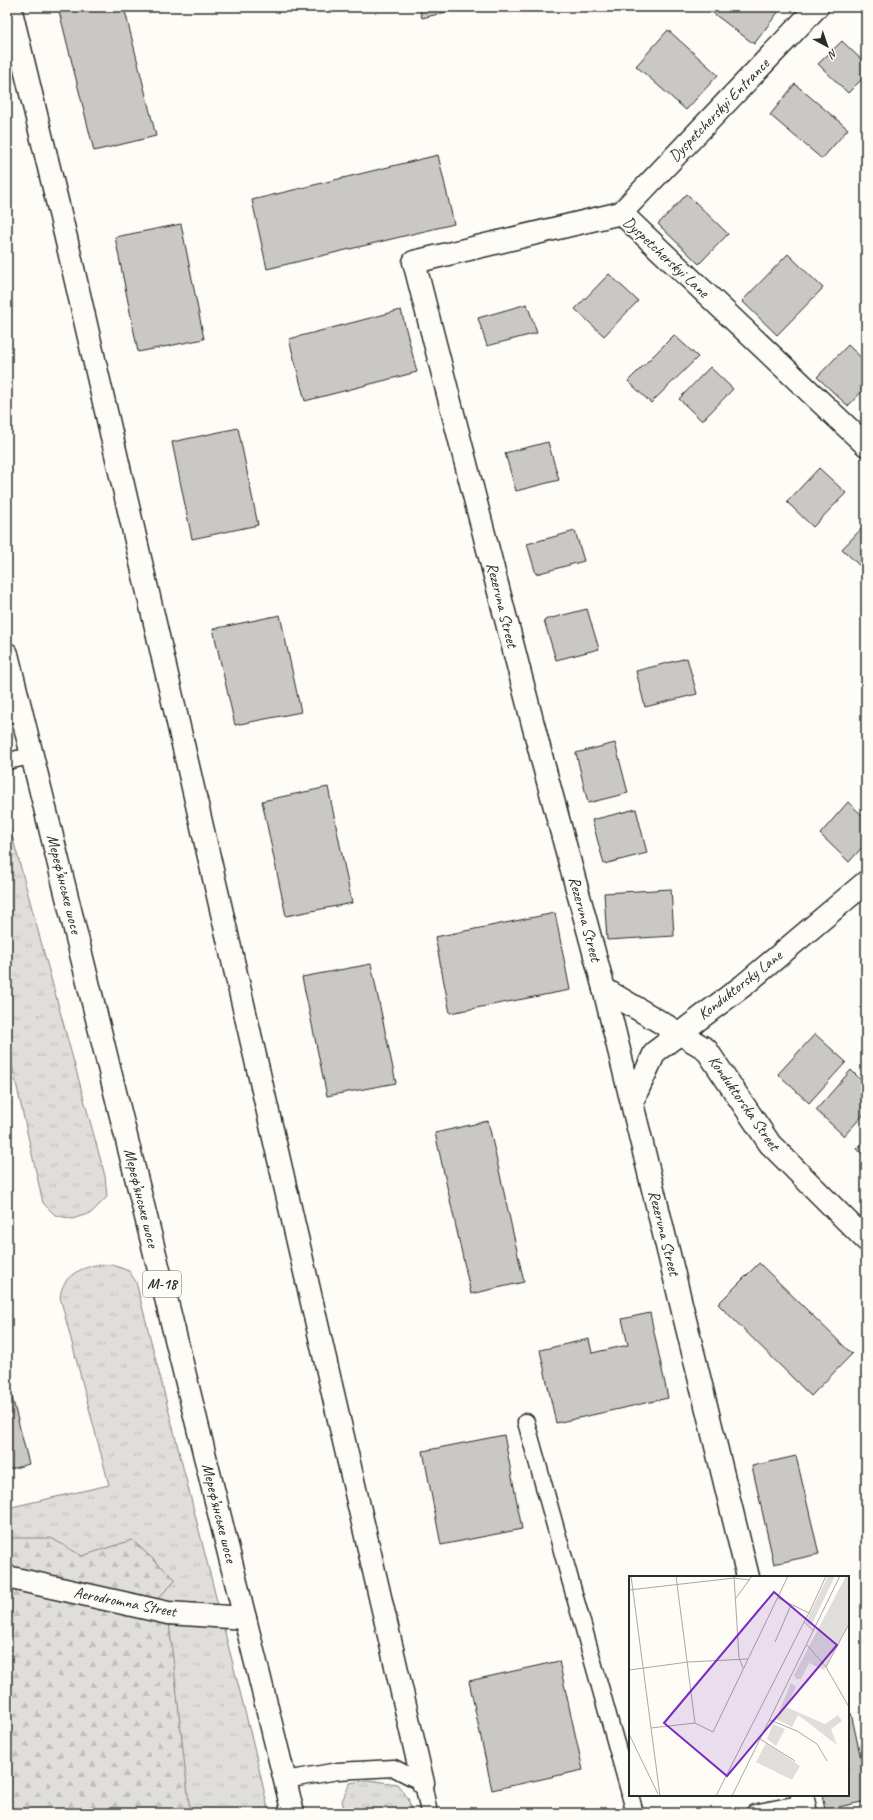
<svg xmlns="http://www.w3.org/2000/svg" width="873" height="1820" font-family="Caveat,sans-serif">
<defs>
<pattern id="grass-tufts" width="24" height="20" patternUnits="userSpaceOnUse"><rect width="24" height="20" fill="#dfdeda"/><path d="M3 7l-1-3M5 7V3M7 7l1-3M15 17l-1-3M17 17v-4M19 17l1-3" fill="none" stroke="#c0bfbb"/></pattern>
<pattern id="forest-firs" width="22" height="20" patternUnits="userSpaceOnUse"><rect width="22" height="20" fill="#dfdeda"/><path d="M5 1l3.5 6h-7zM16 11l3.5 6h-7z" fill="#c0bfbb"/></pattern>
</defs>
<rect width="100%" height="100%" fill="#fdfcf7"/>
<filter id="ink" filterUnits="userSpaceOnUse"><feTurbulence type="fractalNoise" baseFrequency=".025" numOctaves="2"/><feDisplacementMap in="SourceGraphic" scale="8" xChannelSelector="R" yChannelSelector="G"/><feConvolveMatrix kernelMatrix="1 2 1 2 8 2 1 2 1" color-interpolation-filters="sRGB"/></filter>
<g filter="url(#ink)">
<g fill="url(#grass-tufts)" stroke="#858482">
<path d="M 7,824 L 10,828 L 105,1176 L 107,1197 L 91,1213 L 72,1219 L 55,1215 L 43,1203 L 7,1043 Z"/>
<path d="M 95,1265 L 113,1265 L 129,1271 L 136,1282 L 255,1751 L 269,1813 L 7,1813 L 7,1508 L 109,1485 L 60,1297 C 63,1276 77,1270 95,1265 Z"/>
<path d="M 368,1780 L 397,1784 L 408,1798 L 412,1813 L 345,1813 L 342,1801 L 350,1783 Z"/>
</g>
<path fill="url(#forest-firs)" stroke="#858482" d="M 7,1538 L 51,1538 L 82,1556 L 132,1540 L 176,1580 L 154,1602 L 168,1613 L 190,1813 L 7,1813 Z"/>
<g fill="#c9c8c4" stroke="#2b2b2b">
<path d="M 58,7 L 124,7 L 156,136 L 94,151 Z"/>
<path d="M 419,7 L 466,7 L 422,18 Z"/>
<path d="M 705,7 L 782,7 L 754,44 Z"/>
<path d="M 668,30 L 718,75 L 686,110 L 636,66 Z"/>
<path d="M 842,41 L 866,64 L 866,75 L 848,93 L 818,64 Z"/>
<path d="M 795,84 L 848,129 L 822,159 L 770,115 Z"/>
<path d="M 438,155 L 454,224 L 267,269 L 252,200 Z"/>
<path d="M 687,194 L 728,234 L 699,264 L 658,224 Z"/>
<path d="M 181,224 L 204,339 L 138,352 L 115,237 Z"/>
<path d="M 788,254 L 823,288 L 777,335 L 742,301 Z"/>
<path d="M 609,274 L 638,301 L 604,336 L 575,309 Z"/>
<path d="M 527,304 L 537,333 L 487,346 L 478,318 Z"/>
<path d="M 401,310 L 417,372 L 305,401 L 289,339 Z"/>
<path d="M 674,335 L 698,357 L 651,403 L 628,381 Z"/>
<path d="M 848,345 L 866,362 L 866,387 L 848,406 L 817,377 Z"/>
<path d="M 710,367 L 733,389 L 702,421 L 679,399 Z"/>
<path d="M 866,412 L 866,423 L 861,418 Z"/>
<path d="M 238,428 L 258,525 L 192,539 L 172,442 Z"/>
<path d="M 548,442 L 559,480 L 516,491 L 505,453 Z"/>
<path d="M 819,468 L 846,493 L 813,527 L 787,502 Z"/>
<path d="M 866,524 L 866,566 L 863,569 L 842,549 Z"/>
<path d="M 575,531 L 584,561 L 536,574 L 527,544 Z"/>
<path d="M 587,609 L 599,649 L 556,660 L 544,620 Z"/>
<path d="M 280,615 L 301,712 L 235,725 L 213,629 Z"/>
<path d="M 687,658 L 697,694 L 645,707 L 636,671 Z"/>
<path d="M 615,743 L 628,793 L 588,803 L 576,753 Z"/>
<path d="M 328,787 L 352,903 L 286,916 L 262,801 Z"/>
<path d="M 848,802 L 866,819 L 866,843 L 849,862 L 820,834 Z"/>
<path d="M 636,809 L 647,853 L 604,864 L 592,820 Z"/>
<path d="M 671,889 L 674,936 L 607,940 L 604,893 Z"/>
<path d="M 555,913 L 570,990 L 450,1013 L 435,937 Z"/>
<path d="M 371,964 L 396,1083 L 327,1096 L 302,977 Z"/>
<path d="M 815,1034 L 846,1062 L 809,1103 L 778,1074 Z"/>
<path d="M 851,1070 L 866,1085 L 866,1112 L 844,1136 L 816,1110 Z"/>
<path d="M 488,1121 L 524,1282 L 471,1294 L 435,1133 Z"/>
<path d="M 866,1139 L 866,1157 L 857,1149 Z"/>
<path d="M 759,1263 L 852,1354 L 811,1396 L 718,1304 Z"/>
<path d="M 650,1313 L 668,1398 L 556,1423 L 540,1350 L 589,1339 L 592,1353 L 628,1345 L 622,1319 Z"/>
<path d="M 7,1377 L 29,1464 L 7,1470 Z"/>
<path d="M 504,1435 L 522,1529 L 441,1545 L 423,1451 Z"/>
<path d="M 796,1456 L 819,1554 L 774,1564 L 752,1466 Z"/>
<path d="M 559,1661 L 583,1770 L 492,1790 L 469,1681 Z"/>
<path d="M 851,1713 L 866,1782 L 866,1801 L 825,1810 L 822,1795 L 848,1795 L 848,1714 Z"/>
</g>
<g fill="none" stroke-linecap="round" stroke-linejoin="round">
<defs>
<g id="lane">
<path d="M 7,761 L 32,756"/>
<path d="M 526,1422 L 630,1794"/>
<path d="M 285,1780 L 338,1771 L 394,1768 L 423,1783 L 429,1813"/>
<path d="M 630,1795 L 635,1813"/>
<path d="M 754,1813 L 804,1803"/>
</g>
<g id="street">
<path d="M 10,7 L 66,238 L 423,1783"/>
<path d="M 621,213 L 817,7"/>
<path d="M 604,989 L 706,1049 L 770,1144 L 866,1240"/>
<path d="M 632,1102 L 655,1052 L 744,985 L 866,882"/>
<path d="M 7,1577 L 168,1613 L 245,1618"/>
<path d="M 748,1577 L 604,989 L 543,763 L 414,262 L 621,213 L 866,445"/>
<path d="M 802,1795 L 806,1813"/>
</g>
<path id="highway" d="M 7,654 L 293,1813"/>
</defs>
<use href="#lane" stroke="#2b2b2b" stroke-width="19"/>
<use href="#street" stroke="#2b2b2b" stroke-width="25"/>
<use href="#highway" stroke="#2b2b2b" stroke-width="25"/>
<use href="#lane" stroke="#fdfcf7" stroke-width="16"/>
<use href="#street" stroke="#fdfcf7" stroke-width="22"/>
<use href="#highway" stroke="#fdfcf7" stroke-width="22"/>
</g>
</g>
<g text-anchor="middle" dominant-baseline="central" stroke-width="3.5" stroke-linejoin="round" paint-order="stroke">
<rect fill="#fdfcf7" stroke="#6a6a68" stroke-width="1" x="143" y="1271" width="38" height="26" rx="3"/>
<g font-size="15" font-weight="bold" fill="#2b2b2b">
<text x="162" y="1284">М-18</text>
</g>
<g font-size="16" fill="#2b2b2b" stroke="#fdfcf7">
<text transform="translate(719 110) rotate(-46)">Dyspetcherskyi Entrance</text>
<text transform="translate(666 257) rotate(43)">Dyspetcherskyi Lane</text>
<text transform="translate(502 605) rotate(76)">Rezervna Street</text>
<text transform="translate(64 884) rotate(76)">Мереф’янське шосе</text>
<text transform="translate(585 919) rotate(75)">Rezervna Street</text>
<text transform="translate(740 985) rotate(-38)">Konduktorsky Lane</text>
<text transform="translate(744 1103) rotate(55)">Konduktorska Street</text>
<text transform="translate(141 1198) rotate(76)">Мереф’янське шосе</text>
<text transform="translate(664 1233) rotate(76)">Rezervna Street</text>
<text transform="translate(219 1513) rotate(76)">Мереф’янське шосе</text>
<text transform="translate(125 1602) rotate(11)">Aerodromna Street</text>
</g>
</g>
<g transform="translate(629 1576)">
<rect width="220" height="220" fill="#fdfcf7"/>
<path d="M 199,0 L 206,0 L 182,50 L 177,46 ZM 217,0 L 220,0 L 220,48 L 195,94 L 180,87 L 172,103 L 167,103 L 165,99 ZM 162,107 L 167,111 L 157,131 L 196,148 L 209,139 L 213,145 L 202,153 L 208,169 L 169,139 L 163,151 L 147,143 ZM 137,167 L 171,190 L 163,204 L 127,186 Z" fill="#dfdeda"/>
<path d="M 220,38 L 220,47 L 197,91 L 191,90 L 181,81 L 181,76 L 184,75 L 204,42 L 217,45 L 213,40 ZM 144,148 L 156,153 L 147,170 L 138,163 Z" fill="#dfdeda"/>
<path fill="none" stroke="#a9a8a5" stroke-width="1" d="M 2,0 L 31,220M 47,0 L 66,147 L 84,156 L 159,0M 105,0 L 110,82 L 114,92M 0,14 L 105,2 L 121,4M 107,22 L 123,0M 149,22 L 180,37 L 175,46 L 185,55M 180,37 L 197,0M 146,66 L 162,29M 178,69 L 197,91 L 220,131M 197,91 L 220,48M 0,94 L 59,86 L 119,83M 141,144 L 168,155 L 188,168 L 198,185M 22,152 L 66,147M 0,158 L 29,218M 131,163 L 166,185M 87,220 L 175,46M 103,220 L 211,0"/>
<path fill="#7b2cbf" fill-opacity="0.15" stroke="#7b2cbf" stroke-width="2" d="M 145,16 L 208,69 L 98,200 L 35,147 Z"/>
<rect width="220" height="220" fill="none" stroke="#2b2b2b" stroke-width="2"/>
</g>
<rect width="873" height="1820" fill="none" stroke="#fdfcf7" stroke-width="24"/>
<rect x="12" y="12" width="849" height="1796" fill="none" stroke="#2b2b2b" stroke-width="1.5" filter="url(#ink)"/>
<g transform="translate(827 46) rotate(140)" stroke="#fdfcf7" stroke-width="3" paint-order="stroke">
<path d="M0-3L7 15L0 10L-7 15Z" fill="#2b2b2b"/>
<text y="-6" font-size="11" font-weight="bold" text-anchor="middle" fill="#2b2b2b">N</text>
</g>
</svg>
